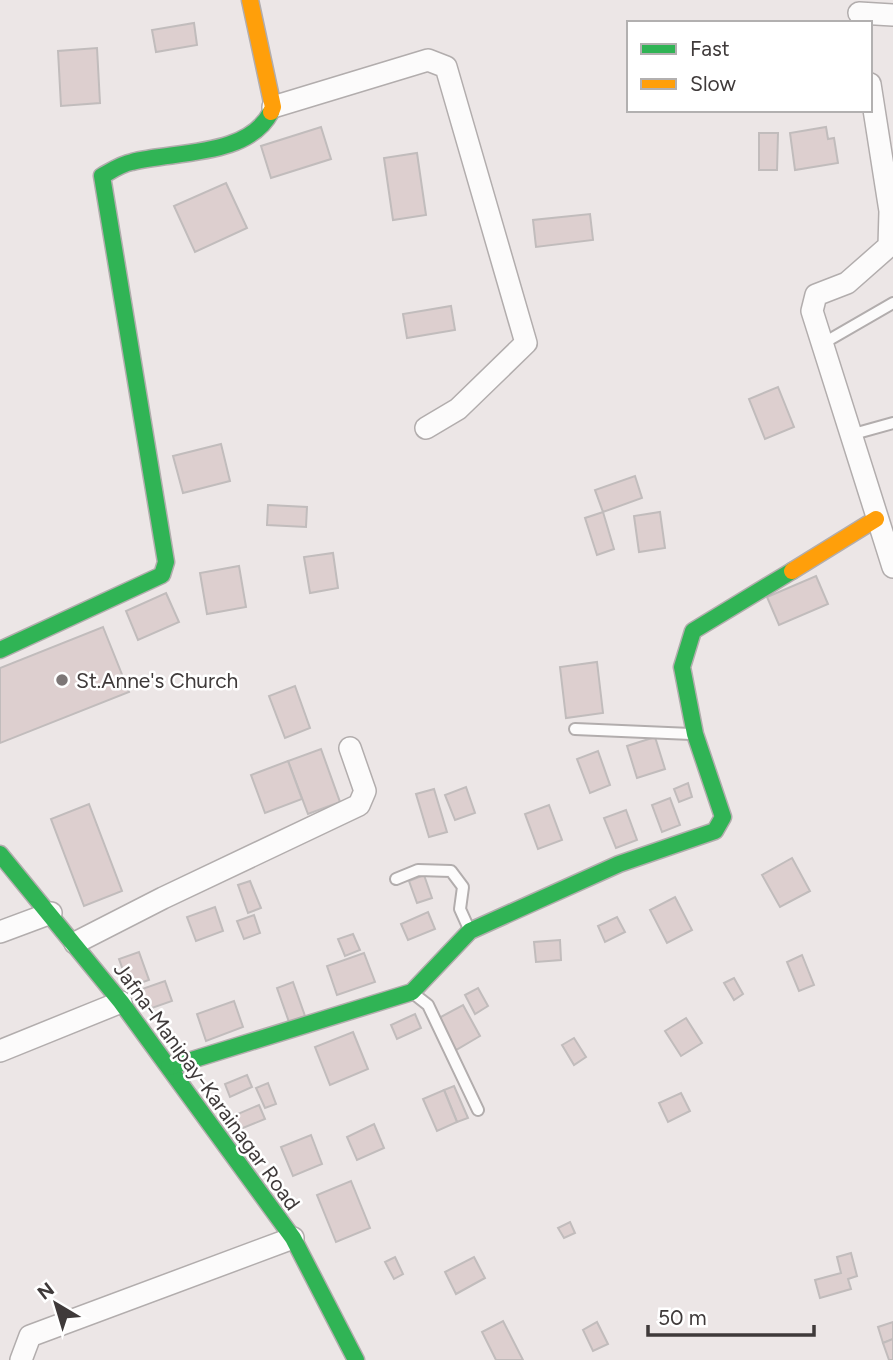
<svg xmlns="http://www.w3.org/2000/svg" width="893" height="1360" font-family="Figtree,sans-serif">
<rect width="100%" height="100%" fill="#ece6e6"/>
<g fill="#ddcfcf" stroke="#c1bcbc" stroke-width="2">
<path d="M 194,23 L 197,45 L 156,52 L 152,30 Z"/>
<path d="M 97,48 L 100,103 L 61,106 L 58,51 Z"/>
<path d="M 321,127 L 331,159 L 271,178 L 261,146 Z"/>
<path d="M 826,127 L 828,139 L 834,138 L 838,163 L 795,170 L 790,133 Z"/>
<path d="M 759,133 L 778,133 L 777,170 L 759,170 Z"/>
<path d="M 417,153 L 426,215 L 393,220 L 384,158 Z"/>
<path d="M 226,183 L 247,228 L 195,252 L 174,206 Z"/>
<path d="M 590,214 L 593,240 L 536,247 L 533,220 Z"/>
<path d="M 451,306 L 455,330 L 407,338 L 403,314 Z"/>
<path d="M 778,387 L 794,427 L 765,439 L 749,399 Z"/>
<path d="M 221,444 L 230,481 L 183,493 L 173,456 Z"/>
<path d="M 635,476 L 642,498 L 603,512 L 595,490 Z"/>
<path d="M 268,505 L 307,507 L 306,527 L 267,525 Z"/>
<path d="M 603,512 L 614,549 L 597,555 L 585,518 Z"/>
<path d="M 660,512 L 665,548 L 639,552 L 634,516 Z"/>
<path d="M 333,553 L 338,588 L 310,593 L 304,557 Z"/>
<path d="M 239,566 L 246,607 L 207,614 L 200,573 Z"/>
<path d="M 816,576 L 828,604 L 779,625 L 767,597 Z"/>
<path d="M 166,593 L 179,622 L 138,640 L 126,611 Z"/>
<path d="M 103,627 L 129,692 L 0,743 L 0,668 Z"/>
<path d="M 597,662 L 603,713 L 566,718 L 560,667 Z"/>
<path d="M 295,686 L 310,728 L 285,738 L 269,696 Z"/>
<path d="M 655,737 L 665,769 L 637,778 L 627,746 Z"/>
<path d="M 321,749 L 340,802 L 308,814 L 288,761 Z"/>
<path d="M 598,751 L 610,785 L 590,793 L 577,759 Z"/>
<path d="M 288,761 L 302,799 L 265,813 L 251,775 Z"/>
<path d="M 688,783 L 692,797 L 679,802 L 674,789 Z"/>
<path d="M 466,787 L 475,813 L 455,820 L 445,795 Z"/>
<path d="M 434,789 L 447,832 L 429,837 L 416,794 Z"/>
<path d="M 670,798 L 680,825 L 662,832 L 652,805 Z"/>
<path d="M 89,804 L 122,891 L 84,906 L 51,819 Z"/>
<path d="M 549,805 L 562,840 L 538,849 L 525,814 Z"/>
<path d="M 626,810 L 637,840 L 616,848 L 604,818 Z"/>
<path d="M 792,858 L 810,891 L 780,907 L 762,875 Z"/>
<path d="M 424,875 L 432,898 L 417,903 L 409,881 Z"/>
<path d="M 250,881 L 261,908 L 248,913 L 238,885 Z"/>
<path d="M 675,897 L 692,930 L 667,943 L 650,910 Z"/>
<path d="M 215,907 L 223,931 L 196,941 L 187,917 Z"/>
<path d="M 428,912 L 435,929 L 408,940 L 401,924 Z"/>
<path d="M 254,915 L 260,933 L 244,939 L 237,921 Z"/>
<path d="M 617,917 L 625,932 L 605,942 L 598,926 Z"/>
<path d="M 353,934 L 360,950 L 345,956 L 338,939 Z"/>
<path d="M 560,940 L 561,960 L 536,962 L 534,942 Z"/>
<path d="M 139,952 L 149,980 L 129,987 L 119,959 Z"/>
<path d="M 364,953 L 375,982 L 337,995 L 327,966 Z"/>
<path d="M 802,955 L 814,985 L 799,991 L 787,962 Z"/>
<path d="M 734,978 L 743,994 L 734,1000 L 724,983 Z"/>
<path d="M 165,981 L 172,1001 L 149,1009 L 142,989 Z"/>
<path d="M 293,982 L 305,1016 L 289,1022 L 277,988 Z"/>
<path d="M 478,988 L 488,1006 L 475,1014 L 465,995 Z"/>
<path d="M 234,1001 L 243,1027 L 206,1041 L 197,1014 Z"/>
<path d="M 463,1005 L 480,1036 L 456,1050 L 439,1018 Z"/>
<path d="M 415,1014 L 421,1028 L 397,1039 L 391,1025 Z"/>
<path d="M 686,1018 L 702,1043 L 681,1056 L 665,1031 Z"/>
<path d="M 353,1032 L 368,1069 L 330,1085 L 315,1047 Z"/>
<path d="M 574,1038 L 586,1057 L 574,1065 L 562,1045 Z"/>
<path d="M 247,1075 L 252,1087 L 230,1097 L 225,1084 Z"/>
<path d="M 268,1083 L 276,1104 L 265,1108 L 256,1088 Z"/>
<path d="M 454,1086 L 468,1118 L 457,1122 L 444,1090 Z"/>
<path d="M 444,1090 L 457,1122 L 437,1131 L 423,1099 Z"/>
<path d="M 681,1093 L 690,1111 L 668,1122 L 659,1103 Z"/>
<path d="M 259,1105 L 265,1119 L 238,1130 L 233,1116 Z"/>
<path d="M 374,1124 L 384,1148 L 357,1160 L 347,1137 Z"/>
<path d="M 311,1135 L 322,1164 L 293,1176 L 281,1147 Z"/>
<path d="M 351,1181 L 370,1228 L 336,1242 L 317,1195 Z"/>
<path d="M 570,1222 L 575,1233 L 564,1238 L 558,1228 Z"/>
<path d="M 851,1253 L 857,1276 L 848,1279 L 851,1289 L 820,1298 L 815,1280 L 841,1273 L 837,1257 Z"/>
<path d="M 395,1257 L 403,1274 L 394,1279 L 385,1262 Z"/>
<path d="M 474,1257 L 485,1278 L 456,1294 L 445,1272 Z"/>
<path d="M 503,1321 L 523,1360 L 496,1360 L 482,1332 Z"/>
<path d="M 597,1322 L 608,1344 L 593,1351 L 583,1330 Z"/>
<path d="M 893,1322 L 893,1339 L 883,1343 L 878,1327 Z"/>
<path d="M 893,1339 L 893,1360 L 889,1360 L 883,1343 Z"/>
</g>
<g fill="none" stroke-linecap="round" stroke-linejoin="round">
<defs>
<g id="lane">
<path d="M 822,344 L 893,303"/>
<path d="M 850,435 L 893,423"/>
<path d="M 575,729 L 691,734"/>
<path d="M 396,879 L 418,870 L 451,871 L 463,887 L 460,909 L 469,929"/>
<path d="M 414,994 L 428,1005 L 478,1110"/>
</g>
<g id="street">
<path d="M 859,13 L 893,15"/>
<path d="M 870,84 L 890,211 L 889,246 L 847,283 L 816,295 L 812,311 L 893,567"/>
<path d="M 273,107 L 428,60 L 446,67 L 526,343 L 458,409 L 426,428"/>
<path d="M 0,932 L 51,913"/>
<path d="M 75,943 L 163,898 L 359,805 L 365,791 L 350,748"/>
<path d="M 0,1051 L 121,1002"/>
<path d="M 21,1360 L 30,1336 L 293,1238"/>
</g>
<g id="fast">
<path d="M 0,650 L 162,575 L 166,562 L 102,176 C 111,171 121,164 132,162 C 175,151 248,157 271,112"/>
<path d="M 0,854 L 121,1002 L 293,1238 L 356,1360"/>
<path d="M 169,1067 L 412,992 L 470,931 L 619,864 L 715,831 L 723,817 L 695,734 L 682,667 L 693,631 L 792,571"/>
</g>
<g id="slow">
<path d="M 250,0 L 273,107 L 271,112"/>
<path d="M 792,571 L 876,519"/>
</g>
</defs>
<use href="#lane" stroke="#b2adad" stroke-width="14"/>
<use href="#street" stroke="#b2adad" stroke-width="24"/>
<use href="#fast" stroke="#b2adad" stroke-width="19"/>
<use href="#slow" stroke="#b2adad" stroke-width="19"/>
<use href="#lane" stroke="#fcfbfb" stroke-width="10"/>
<use href="#street" stroke="#fcfbfb" stroke-width="21"/>
<use href="#fast" stroke="#30b455" stroke-width="16"/>
<use href="#slow" stroke="#ff9f0a" stroke-width="16"/>
</g>
<circle fill="#7c7676" stroke="#fff" stroke-width="2.5" cx="62" cy="680" r="7"/>
<g text-anchor="middle" dominant-baseline="central" stroke-width="5" stroke-linejoin="round" paint-order="stroke">
<g font-size="21" fill="#3f3a3a" stroke="#fff" text-anchor="start">
<text x="76" y="680">St.Anne's Church</text>
</g>
<g font-size="21" fill="#3f3a3a" stroke="#fff">
<text transform="translate(207 1086) rotate(54)">Jafna-Manipay-Karainagar Road</text>
</g>
</g>
<rect x="627" y="21" width="245" height="91" fill="#ffffff" stroke="#b2b0b0" stroke-width="2"/>
<rect x="641" y="44" width="35" height="10" fill="#30b455" stroke="#b2b0b0" stroke-width="2"/>
<text x="690" y="56" font-size="21" fill="#3f3a3a">Fast</text>
<rect x="641" y="79" width="35" height="10" fill="#ff9f0a" stroke="#b2b0b0" stroke-width="2"/>
<text x="690" y="91" font-size="21" fill="#3f3a3a">Slow</text>
<g transform="translate(56 1304) rotate(322)" stroke="#ffffff" stroke-width="5" paint-order="stroke">
<path d="M0-5L12 26L0 18L-12 26Z" fill="#3f3a3a"/>
<text y="-10" font-size="19" font-weight="bold" text-anchor="middle" fill="#3f3a3a">N</text>
</g>
<path d="M648 1325v10h166v-10" fill="none" stroke="#3f3a3a" stroke-width="3.5"/>
<text x="658" y="1325" font-size="21" fill="#3f3a3a" stroke="#ffffff" stroke-width="5" paint-order="stroke">50 m</text>
</svg>
